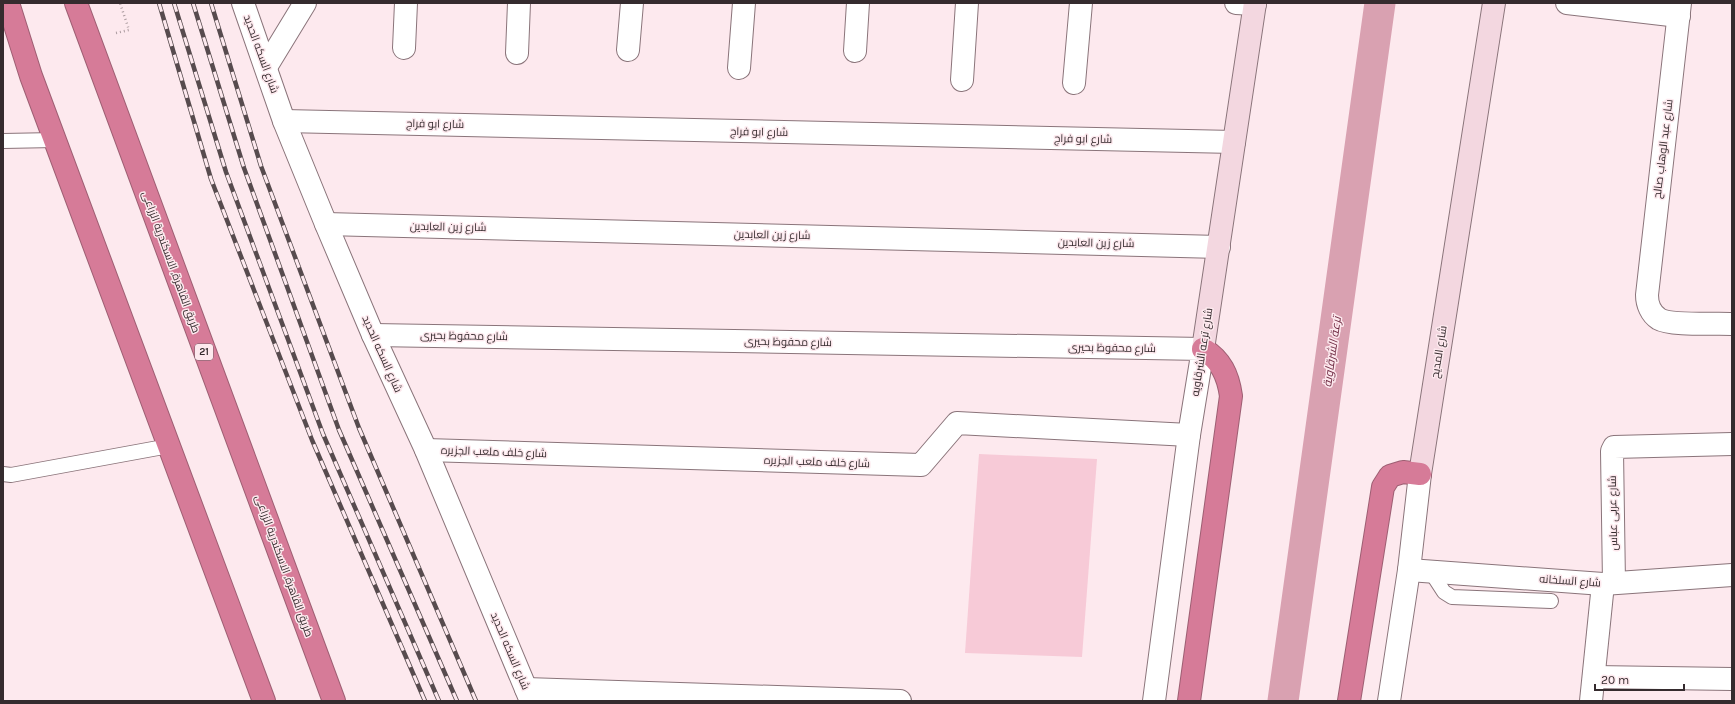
<svg xmlns="http://www.w3.org/2000/svg" width="1735" height="704" font-family="Karla,Cairo,sans-serif">
<rect width="100%" height="100%" fill="#fde9ee"/>
<path fill="#f7cad7" d="M 979,454 L 1097,459 L 1082,657 L 965,653 Z"/>
<g fill="none" stroke-linecap="round" stroke-linejoin="round">
<path stroke="#d9a1b1" stroke-width="31" d="M 1283,701 L 1380,3"/>
<defs>
<g id="lane">
<path d="M 3,141 L 55,140"/>
<path d="M 3,474 L 11,475 L 169,446"/>
<path d="M 1431,572 L 1444,592 L 1452,597 L 1551,601"/>
</g>
<g id="street">
<path d="M 243,3 L 284,121 L 326,224 L 373,335 L 426,450 L 531,701"/>
<path d="M 1236,3 L 1255,4"/>
<path d="M 1567,3 L 1679,16"/>
<path d="M 1680,3 L 1647,295 C 1647,304 1651,314 1659,319 C 1671,326 1717,323 1732,324"/>
<path d="M 404,48 L 406,3"/>
<path d="M 628,50 L 632,3"/>
<path d="M 855,51 L 858,3"/>
<path d="M 517,53 L 519,3"/>
<path d="M 266,67 L 305,3"/>
<path d="M 739,68 L 744,3"/>
<path d="M 962,80 L 967,3"/>
<path d="M 1074,83 L 1081,3"/>
<path d="M 284,121 L 1234,142"/>
<path d="M 326,224 L 1219,247"/>
<path d="M 373,335 L 1203,349 L 1189,435 L 1154,701"/>
<path d="M 426,450 L 921,465 L 957,423 L 1189,435"/>
<path d="M 1409,570 L 1603,584 L 1732,575"/>
<path d="M 1614,583 L 1612,451 L 1614,447 L 1732,444"/>
<path d="M 1594,677 L 1732,679"/>
<path d="M 526,689 L 900,701"/>
<path d="M 1389,701 L 1409,570 L 1420,474"/>
<path d="M 1591,701 L 1603,584"/>
</g>
<g id="secondary">
<path d="M 1203,349 L 1255,3"/>
<path d="M 1420,474 L 1494,3"/>
</g>
<g id="highway">
<path d="M 8,3 L 31,76 L 264,701"/>
<path d="M 76,3 L 334,701"/>
<path d="M 1189,701 L 1231,396 C 1228,375 1221,360 1203,349"/>
<path d="M 1349,701 L 1383,487 L 1390,476 L 1403,472 L 1420,474"/>
</g>
</defs>
<use href="#lane" stroke="#8a747a" stroke-width="16"/>
<use href="#street" stroke="#8a747a" stroke-width="24"/>
<use href="#secondary" stroke="#8a747a" stroke-width="24"/>
<use href="#highway" stroke="#9e5f73" stroke-width="24"/>
<path stroke="#ac9ca0" stroke-width="2.5" stroke-dasharray="1 3" stroke-linecap="butt" d="M 116,33 L 129,30 L 120,3"/>
<use href="#lane" stroke="#fff" stroke-width="14"/>
<use href="#street" stroke="#fff" stroke-width="22"/>
<use href="#secondary" stroke="#f3d7e0" stroke-width="22"/>
<use href="#highway" stroke="#d67b98" stroke-width="22"/>
<defs>
<g id="rail">
<path d="M 159,3 L 211,179 L 312,440 L 425,701"/>
<path d="M 174,3 L 226,172 L 323,434 L 439,701"/>
<path d="M 193,3 L 244,168 L 339,430 L 457,701"/>
<path d="M 211,3 L 261,166 L 359,428 L 476,701"/>
</g>
</defs>
<use href="#rail" stroke="#574b4e" stroke-width="4.5"/>
<use href="#rail" stroke="#fde9ee" stroke-width="3" stroke-dasharray="9" stroke-linecap="butt"/>
</g>
<g text-anchor="middle" dominant-baseline="central" stroke-width="3" stroke-linejoin="round" paint-order="stroke">
<rect fill="#fde9ee" stroke="#716468" stroke-width="1" x="195" y="344" width="18" height="16" rx="3"/>
<g font-size="10" font-weight="bold" fill="#352b2e">
<text x="204" y="352">21</text>
</g>
<g font-size="11" fill="#352b2e" stroke="#fde9ee">
<text transform="translate(261 54) rotate(70)">شارع السكه الحديد</text>
<text transform="translate(435 124) rotate(1)">شارع ابو فراج</text>
<text transform="translate(759 132) rotate(1)">شارع ابو فراج</text>
<text transform="translate(1083 139) rotate(1)">شارع ابو فراج</text>
<text transform="translate(1663 149) rotate(-83)">شارع عبد الوهاب صالح</text>
<text transform="translate(448 227) rotate(1)">شارع زين العابدين</text>
<text transform="translate(772 235) rotate(1)">شارع زين العابدين</text>
<text transform="translate(1096 243) rotate(1)">شارع زين العابدين</text>
<text transform="translate(171 262) rotate(70)">طريق القاهرة, الاسكندرية الزراعى</text>
<text transform="translate(464 336) rotate(1)">شارع محفوظ بحيرى</text>
<text transform="translate(788 342) rotate(1)">شارع محفوظ بحيرى</text>
<text transform="translate(1112 348) rotate(1)">شارع محفوظ بحيرى</text>
<text transform="translate(1202 352) rotate(-81)">شارع ترعه الشرقاويه</text>
<text transform="translate(1439 352) rotate(-81)">شارع المديح</text>
<text transform="translate(382 354) rotate(66)">شارع السكه الحديد</text>
<text transform="translate(494 452) rotate(2)">شارع خلف ملعب الجزيره</text>
<text transform="translate(817 462) rotate(2)">شارع خلف ملعب الجزيره</text>
<text transform="translate(1613 513) rotate(-91)">شارع عربى عباس</text>
<text transform="translate(284 566) rotate(70)">طريق القاهرة, الاسكندرية الزراعى</text>
<text transform="translate(1570 581) rotate(4)">شارع السلخانه</text>
<text transform="translate(510 651) rotate(67)">شارع السكه الحديد</text>
</g>
<g font-size="12" font-style="italic" fill="#722e46" stroke="#fde9ee">
<text transform="translate(1332 352) rotate(-82)">ترعة الشرقاوية</text>
</g>
</g>
<rect width="1735" height="704" fill="none" stroke="#352b2e" stroke-width="8"/>
<path d="M1595 684v6h89v-6" fill="none" stroke="#352b2e" stroke-width="2"/>
<text x="1601" y="684" font-size="12" fill="#352b2e" stroke="#fde9ee" stroke-width="3" paint-order="stroke">20 m</text>
</svg>
